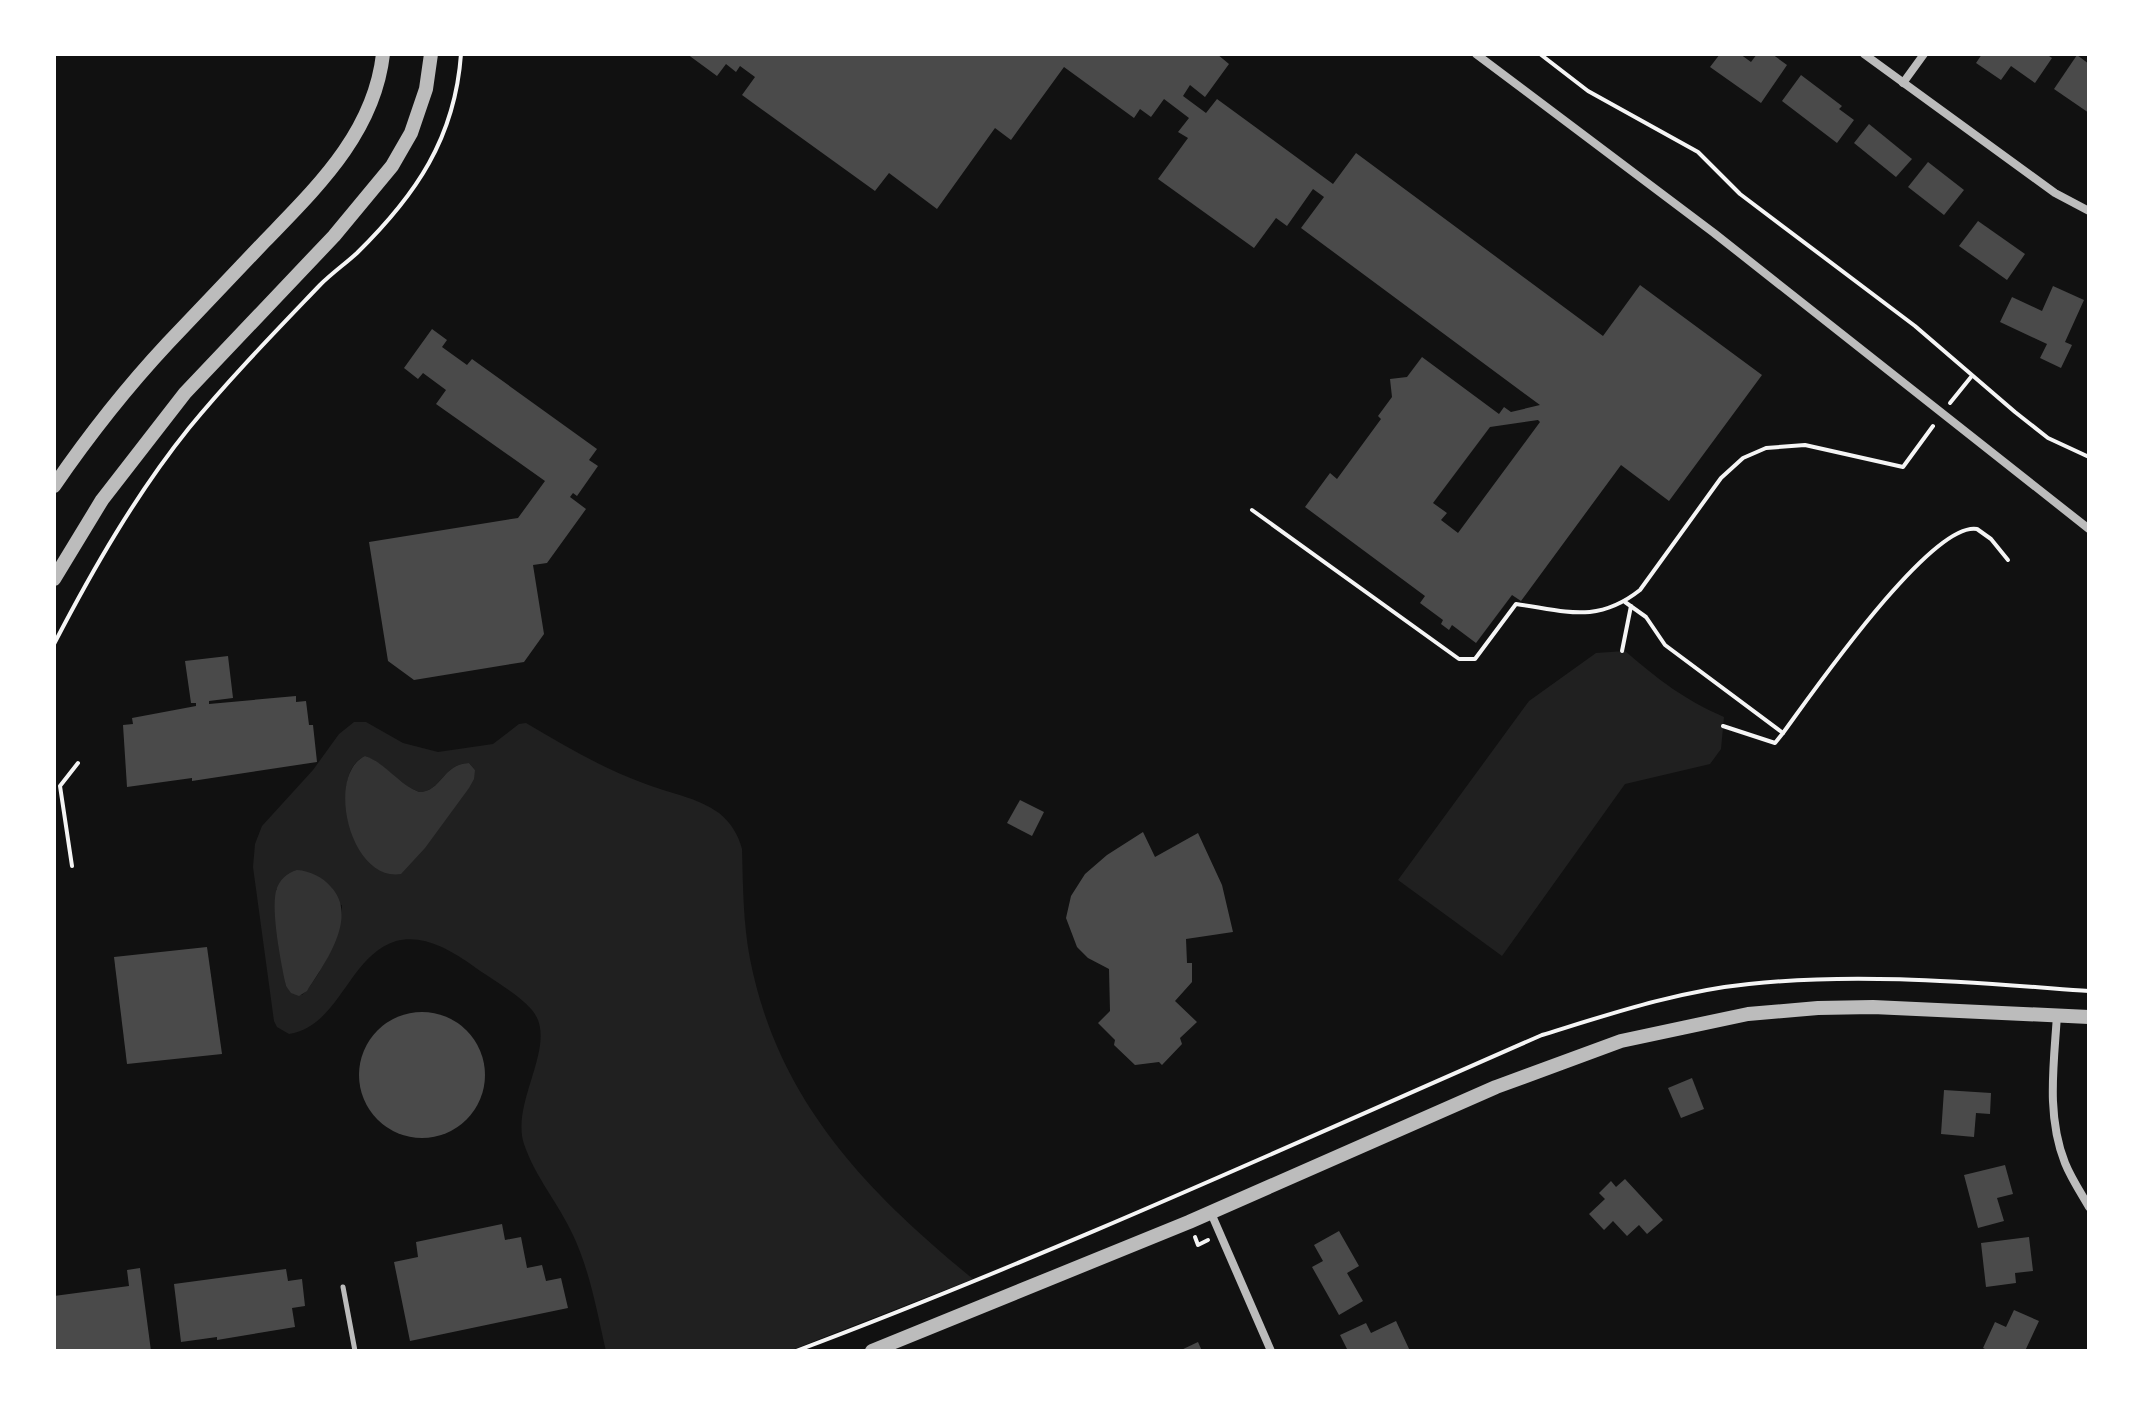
<svg xmlns="http://www.w3.org/2000/svg" width="2143" height="1405" font-family="'PT Sans',sans-serif">
<rect width="100%" height="100%" fill="#111"/>
<g fill="#202020" fill-rule="evenodd">
<path d="M 1625,651 C 1659,680 1683,699 1724,717 L 1721,749 L 1710,764 L 1625,784 L 1502,956 L 1398,880 L 1529,701 L 1596,653 Z"/>
<path d="M 354,722 L 366,722 L 403,743 L 438,752 L 493,744 L 519,724 L 526,723 C 563,745 602,768 643,783 C 668,793 697,797 719,813 C 731,823 738,834 742,849 C 743,886 743,923 750,959 C 778,1101 866,1191 973,1279 L 789,1351 L 606,1351 C 597,1312 590,1271 573,1235 C 559,1204 535,1177 524,1144 C 510,1101 560,1043 532,1010 C 516,992 489,978 469,963 C 449,949 422,934 396,941 C 348,956 340,1026 289,1034 L 277,1027 L 274,1021 L 253,867 L 255,844 L 262,826 L 313,770 L 339,734 ZM 365,756 C 386,764 398,784 419,792 C 442,792 442,764 469,763 L 475,770 L 354,839 C 348,815 336,770 365,756 ZM 276,889 L 342,905 C 343,929 320,979 302,995 L 286,986 L 276,914 Z"/>
</g>
<g fill="#333">
<path d="M 365,756 C 386,763 398,784 419,792 C 442,792 442,764 469,763 L 475,770 L 474,779 L 469,788 L 425,848 L 401,874 C 350,882 325,775 365,756 Z"/>
<path d="M 297,870 C 310,871 323,877 331,887 C 359,917 325,963 307,991 L 299,996 L 291,993 L 286,986 C 281,963 271,912 276,891 C 279,880 287,873 297,870 Z"/>
</g>
<g fill="#4a4a4a" fill-rule="evenodd">
<path d="M 687,54 L 1217,54 L 1229,64 L 1205,97 L 1190,85 L 1183,96 L 1206,113 L 1217,99 L 1333,184 L 1356,153 L 1603,336 L 1640,285 L 1762,375 L 1669,501 L 1621,465 L 1521,601 L 1512,595 L 1476,643 L 1452,625 L 1449,630 L 1441,624 L 1443,620 L 1420,603 L 1425,596 L 1305,507 L 1330,473 L 1337,479 L 1381,419 L 1378,416 L 1392,397 L 1390,379 L 1407,377 L 1422,357 L 1499,414 L 1504,407 L 1511,412 L 1540,405 L 1301,228 L 1324,197 L 1313,189 L 1287,226 L 1276,218 L 1254,248 L 1158,179 L 1188,138 L 1178,132 L 1189,118 L 1164,99 L 1151,117 L 1140,109 L 1134,118 L 1064,67 L 1011,140 L 995,128 L 937,209 L 889,173 L 875,191 L 742,95 L 755,77 L 740,66 L 736,72 L 726,64 L 717,76 ZM 1538,420 L 1540,422 L 1458,533 L 1441,520 L 1447,513 L 1433,503 L 1490,427 Z"/>
<path d="M 1720,54 L 1740,54 L 1751,62 L 1757,54 L 1772,54 L 1787,65 L 1761,103 L 1710,67 Z"/>
<path d="M 1982,54 L 2046,54 L 2052,58 L 2035,83 L 2011,66 L 2001,80 L 1976,63 Z"/>
<path d="M 2077,55 L 2089,64 L 2089,113 L 2054,89 Z"/>
<path d="M 1801,75 L 1842,106 L 1839,109 L 1854,120 L 1837,143 L 1782,101 Z"/>
<path d="M 1869,124 L 1912,159 L 1896,177 L 1854,143 Z"/>
<path d="M 1928,162 L 1964,190 L 1944,215 L 1908,187 Z"/>
<path d="M 1978,221 L 2025,254 L 2007,280 L 1959,246 Z"/>
<path d="M 2053,286 L 2084,300 L 2065,342 L 2072,345 L 2061,368 L 2040,358 L 2047,344 L 2000,322 L 2012,297 L 2042,311 Z"/>
<path d="M 432,329 L 447,340 L 442,347 L 467,365 L 472,359 L 597,449 L 589,460 L 598,466 L 577,496 L 573,493 L 570,497 L 586,509 L 547,563 L 533,565 L 544,634 L 524,662 L 414,680 L 388,661 L 369,542 L 518,518 L 545,481 L 436,404 L 446,390 L 423,373 L 418,379 L 404,368 Z"/>
<path d="M 228,656 L 233,698 L 209,701 L 209,704 L 296,696 L 296,702 L 306,701 L 309,725 L 313,725 L 317,762 L 192,781 L 192,778 L 127,787 L 123,725 L 133,724 L 132,718 L 196,706 L 196,703 L 191,703 L 185,661 Z"/>
<path d="M 1020,800 L 1044,812 L 1032,836 L 1007,823 Z"/>
<path d="M 1143,832 L 1155,857 L 1198,833 L 1222,885 L 1233,932 L 1186,939 L 1187,963 L 1192,963 L 1192,982 L 1175,1001 L 1197,1022 L 1180,1038 L 1182,1044 L 1162,1065 L 1159,1062 L 1135,1065 L 1114,1045 L 1115,1040 L 1098,1023 L 1110,1011 L 1109,969 L 1088,958 L 1077,947 L 1066,918 L 1071,896 L 1085,874 L 1107,855 Z"/>
<path d="M 207,947 L 222,1054 L 127,1064 L 114,957 Z"/>
<circle cx="422" cy="1075" r="63"/>
<path d="M 1692,1078 L 1704,1109 L 1681,1118 L 1668,1088 Z"/>
<path d="M 1944,1090 L 1991,1093 L 1990,1114 L 1976,1113 L 1974,1137 L 1941,1134 Z"/>
<path d="M 2005,1165 L 2013,1194 L 1997,1198 L 2004,1221 L 1978,1228 L 1964,1175 Z"/>
<path d="M 1625,1179 L 1663,1220 L 1647,1234 L 1639,1225 L 1627,1236 L 1613,1221 L 1604,1230 L 1589,1214 L 1605,1199 L 1599,1193 L 1611,1181 L 1616,1187 Z"/>
<path d="M 502,1224 L 505,1240 L 521,1237 L 527,1268 L 542,1265 L 546,1281 L 561,1278 L 568,1308 L 410,1341 L 394,1262 L 418,1257 L 416,1242 Z"/>
<path d="M 1339,1231 L 1359,1266 L 1347,1273 L 1363,1301 L 1339,1315 L 1312,1267 L 1323,1261 L 1314,1245 Z"/>
<path d="M 2029,1237 L 2033,1271 L 2015,1273 L 2016,1283 L 1986,1287 L 1981,1243 Z"/>
<path d="M 140,1268 L 151,1351 L 54,1351 L 54,1296 L 129,1286 L 127,1270 Z"/>
<path d="M 286,1269 L 288,1281 L 302,1279 L 305,1306 L 292,1308 L 295,1327 L 217,1340 L 217,1337 L 181,1342 L 174,1284 Z"/>
<path d="M 2014,1310 L 2039,1321 L 2025,1351 L 1989,1351 L 1983,1348 L 1995,1322 L 2006,1327 Z"/>
<path d="M 1396,1321 L 1410,1351 L 1348,1351 L 1340,1335 L 1366,1323 L 1371,1333 Z"/>
<path d="M 1198,1342 L 1202,1351 L 1179,1351 Z"/>
</g>
<g fill="none" stroke-linecap="round" stroke-linejoin="round">
<g stroke="#f5f5f5" stroke-width="4">
<path d="M 1540,54 L 1588,91 L 1698,152 L 1740,194 L 1915,326 L 2015,412 L 2048,438 L 2089,457"/>
<path d="M 1950,403 L 1971,377"/>
<path d="M 1252,510 L 1459,659 L 1475,659 L 1516,604 C 1566,611 1597,624 1640,590 L 1721,478 L 1743,458 L 1766,448 L 1805,445 L 1903,467 L 1933,426"/>
<path d="M 1625,602 L 1646,617 L 1665,645 L 1783,733 L 1775,743 L 1723,726"/>
<path d="M 54,644 C 93,569 136,494 189,428 C 230,378 276,331 320,285 C 332,273 345,264 357,253 C 416,195 455,138 461,54"/>
<path d="M 1622,651 L 1631,606"/>
<path d="M 1783,733 C 1811,695 1931,521 1977,529 L 1991,539 L 2008,560"/>
<path d="M 72,866 L 60,786 L 78,763"/>
<path d="M 1195,1237 L 1198,1245 L 1208,1240"/>
<path d="M 796,1351 C 1049,1256 1295,1143 1542,1035 C 1610,1014 1678,991 1749,984 C 1862,972 1976,983 2089,991"/>
</g>
<path stroke="#bcbcbc" stroke-width="5" d="M 343,1287 L 355,1351"/>
<g stroke="#bcbcbc" stroke-width="8">
<path d="M 1476,54 L 1714,233 L 2089,529"/>
<path d="M 1864,54 L 2055,193 L 2089,211"/>
<path d="M 1903,83 L 1924,54"/>
<path d="M 2057,1015 C 2054,1064 2046,1115 2065,1163 C 2071,1178 2081,1193 2089,1207"/>
<path d="M 1211,1213 L 1271,1351"/>
</g>
<g stroke="#bcbcbc" stroke-width="14">
<path d="M 54,486 C 89,435 126,388 168,343 C 200,309 233,275 265,241 C 317,187 374,133 383,54"/>
<path d="M 54,579 L 102,500 L 185,393 L 334,236 L 392,166 L 411,133 L 426,89 L 431,54"/>
<path d="M 872,1351 L 1189,1222 L 1496,1087 L 1621,1041 L 1748,1014 L 1818,1008 L 1873,1007 L 2089,1017"/>
</g>
</g>
<rect width="2143" height="1405" fill="none" stroke="#ffffff" stroke-width="112"/>
</svg>
